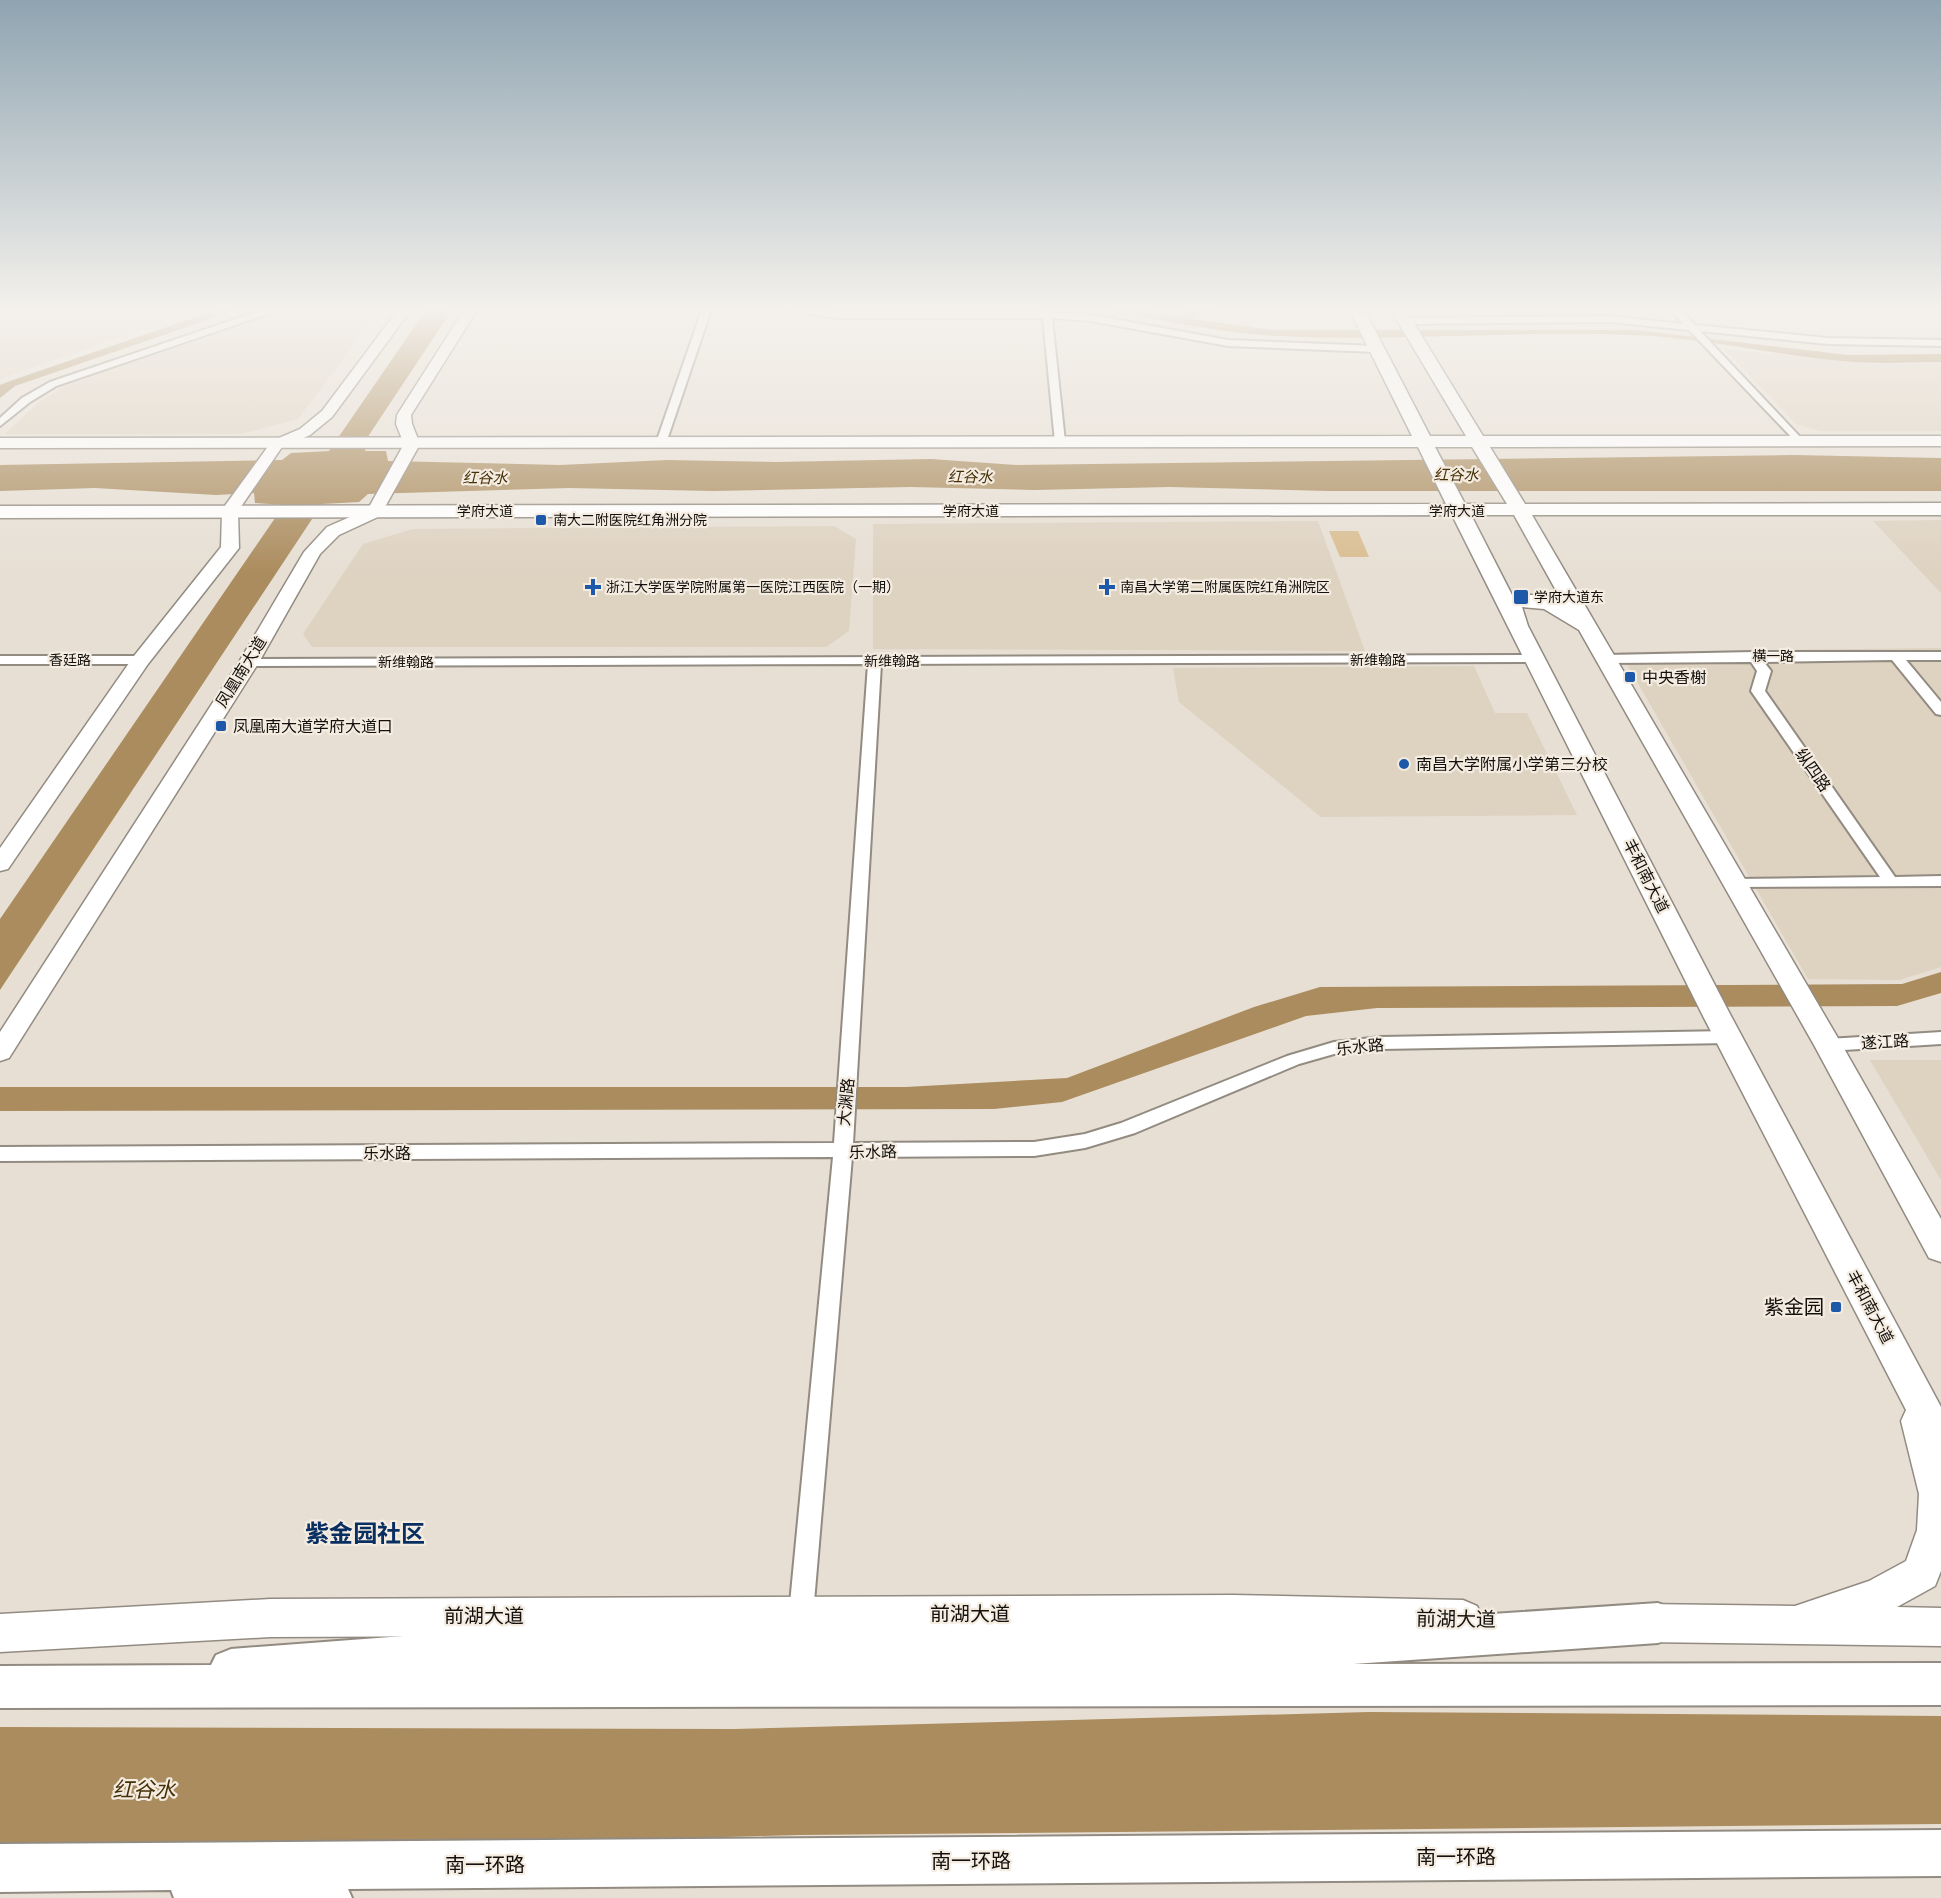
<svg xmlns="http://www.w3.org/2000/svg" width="1941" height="1898" font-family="Cabin,'Noto Sans SC',sans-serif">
<rect width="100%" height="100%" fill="#e7dfd4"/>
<g fill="#ded2c1">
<path d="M 0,307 L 206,307 L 0,379 Z"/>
<path d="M 306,307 L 382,307 L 298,419 L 241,434 L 5,434 L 39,402 L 65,386 L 258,319 Z"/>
<path d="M 1724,349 L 1872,364 L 1941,363 L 1941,431 L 1820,431 L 1796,424 Z"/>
<path d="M 1941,520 L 1941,593 L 1873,521 Z"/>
<path d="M 1318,521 L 1365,651 L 873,649 L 873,524 Z"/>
<path d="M 834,526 L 856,539 L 849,631 L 826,647 L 312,647 L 303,634 L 363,544 L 413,529 Z"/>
<path d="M 1941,648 L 1941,967 L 1899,980 L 1808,979 L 1620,652 Z"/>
<path d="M 1474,666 L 1495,713 L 1527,713 L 1577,815 L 1321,817 L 1179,702 L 1173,668 Z"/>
<path d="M 1870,1060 L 1941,1060 L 1941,1180 Z"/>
</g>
<path fill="#d9bd91" d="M 1329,531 L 1358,531 L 1369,557 L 1340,557 Z"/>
<g fill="#ab8c5e">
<path d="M 225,307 L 245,307 L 15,386 L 0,398 L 0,385 L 10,381 Z"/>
<path d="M 428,307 L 454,307 L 369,435 L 365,451 L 386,451 L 388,461 L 560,465 L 667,460 L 776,462 L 931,459 L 1016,465 L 1794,455 L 1941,458 L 1941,491 L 1329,491 L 1169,487 L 1034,490 L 910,487 L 713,491 L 569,488 L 368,494 L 359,502 L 322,504 L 0,990 L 0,919 L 284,505 L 255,503 L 254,493 L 216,495 L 95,488 L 0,491 L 0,465 L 282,460 L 291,453 L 329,451 Z"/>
<path d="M 1077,307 L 1131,307 L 1177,317 L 1182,313 L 1178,307 L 1222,307 L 1226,310 L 1191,319 L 1271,330 L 1635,330 L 1848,355 L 1941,354 L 1941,362 C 1912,362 1883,364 1855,362 C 1781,357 1708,338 1634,335 C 1510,330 1385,343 1262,335 C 1199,330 1139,314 1077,307 Z"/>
<path d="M 1941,972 L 1941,993 L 1897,1006 L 1377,1008 L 1306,1016 L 1062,1102 L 994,1109 L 0,1111 L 0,1087 L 906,1087 L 1067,1078 L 1254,1007 L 1320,987 L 1902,984 Z"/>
<path d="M 1369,1712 L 1941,1716 L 1941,1824 L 800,1835 L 158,1851 L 0,1846 L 0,1727 L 734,1729 Z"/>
</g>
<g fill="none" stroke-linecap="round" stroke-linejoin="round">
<defs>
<g id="minor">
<path d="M 271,307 L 288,307 L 56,386 L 30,402 L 0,426 L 0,418 L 22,398 L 50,382 Z"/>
<path d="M 703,307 L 712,307 L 666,443 L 657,445 L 656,443 Z"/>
<path d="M 766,307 L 797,307 L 837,312 L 1042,312 L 1042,307 L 1051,307 L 1051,313 L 1091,315 L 1228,340 L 1376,346 L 1381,349 L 1376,352 L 1228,346 L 1091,321 L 1052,318 L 1065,442 L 1060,445 L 1055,442 L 1043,318 L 837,318 Z"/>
<path d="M 1669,307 L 1678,307 L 1695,325 L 1828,338 L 1941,340 L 1941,346 L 1828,344 L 1700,331 L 1802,439 L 1803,441 L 1798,444 L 1689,330 L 1610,322 L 1404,324 L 1399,321 L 1404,318 L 1610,316 L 1683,324 Z"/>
<path d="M 1754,652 L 1941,652 L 1941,660 L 1906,660 L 1941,702 L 1941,715 L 1936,714 L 1892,660 L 1764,662 L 1771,671 L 1765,691 L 1895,877 L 1941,876 L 1941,886 L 1729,887 L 1727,884 L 1735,879 L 1880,877 L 1751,691 L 1757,671 L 1751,662 L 1606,663 L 1599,659 L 1606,655 Z"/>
<path d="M 1534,655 L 1539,656 L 1539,662 L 881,664 L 853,1143 L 1034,1142 L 1085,1134 L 1121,1123 L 1287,1056 L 1334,1042 L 1381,1037 L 1729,1031 L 1738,1037 L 1729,1043 L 1381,1049 L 1334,1054 L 1299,1064 L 1135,1133 L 1085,1148 L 1034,1156 L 852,1157 L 813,1614 L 810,1622 L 801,1626 L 792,1622 L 789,1614 L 833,1157 L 0,1161 L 0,1147 L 834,1143 L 868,664 L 249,666 L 242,662 L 244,659 Z"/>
<path d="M 0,656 L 141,656 L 148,660 L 141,664 L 0,664 Z"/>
<path d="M 1941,1032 L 1941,1044 L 1828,1051 L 1822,1049 L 1819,1045 L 1822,1041 L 1828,1039 Z"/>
</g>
<g id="secondary">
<path d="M 400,307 L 413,307 L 332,417 L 310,435 L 282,447 L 238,511 L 239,548 L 148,664 L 8,869 L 0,871 L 0,848 L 134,656 L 221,547 L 222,511 L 224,507 L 272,441 L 300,429 L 322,411 Z"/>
<path d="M 466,307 L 479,307 L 411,415 L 412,424 L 420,444 L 380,516 L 339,535 L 320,554 L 259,662 L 9,1058 L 0,1061 L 0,1032 L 239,662 L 304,552 L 327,527 L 368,509 L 404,444 L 396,424 L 397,415 Z"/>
</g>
<g id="primary">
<path d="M 1348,307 L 1363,307 L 1430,436 L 1466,436 L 1389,307 L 1404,307 L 1483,436 L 1941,436 L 1941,446 L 1490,447 L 1525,504 L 1941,503 L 1941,515 L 1532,515 L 1842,1045 L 1941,1219 L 1941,1262 L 1929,1258 L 1814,1045 L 1579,630 L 1544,609 L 1522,607 L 1528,626 L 1731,1016 L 1941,1407 L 1941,1571 L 1935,1586 L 1897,1607 L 1941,1608 L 1941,1646 L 1642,1642 L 1628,1636 L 1622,1623 L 1628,1610 L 1642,1604 L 1795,1606 L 1869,1581 L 1906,1561 L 1917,1530 L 1919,1494 L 1901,1421 L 1906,1410 L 1703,1016 L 1452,515 L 0,518 L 0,506 L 1446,504 L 1418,447 L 0,448 L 0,438 L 1412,436 ZM 1435,447 L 1472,447 L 1507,504 L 1465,504 ZM 1471,515 L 1514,515 L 1563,603 L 1534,595 L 1512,595 Z"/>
<path d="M 1232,1595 L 1463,1600 L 1477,1606 L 1483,1619 L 1477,1632 L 1463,1638 L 1232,1633 L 270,1637 L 0,1652 L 0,1614 L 270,1599 Z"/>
</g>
<g id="trunk">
<path d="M 1658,1603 L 1673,1609 L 1679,1623 L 1673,1637 L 1658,1643 L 1353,1664 L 1941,1663 L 1941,1705 L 0,1708 L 0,1666 L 211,1665 L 216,1655 L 231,1649 L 484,1630 L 1341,1624 Z"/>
<path d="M 1941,1830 L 1941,1876 L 348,1889 L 352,1898 L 174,1898 L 171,1890 L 0,1892 L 0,1844 Z"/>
</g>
</defs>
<use href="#minor" stroke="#928b81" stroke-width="4"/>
<use href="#secondary" stroke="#928b81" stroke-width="3"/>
<use href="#primary" stroke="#928b81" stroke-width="3"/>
<use href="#trunk" stroke="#928b81" stroke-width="4"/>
<use href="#minor" fill="#fff" fill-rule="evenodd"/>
<use href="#secondary" fill="#fff" fill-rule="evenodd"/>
<use href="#primary" fill="#fff" fill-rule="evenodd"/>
<use href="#trunk" fill="#fff" fill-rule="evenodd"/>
</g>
<linearGradient id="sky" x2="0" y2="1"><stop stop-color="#8fa4b1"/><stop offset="0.54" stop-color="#f4f1ec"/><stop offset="1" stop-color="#f4f1ec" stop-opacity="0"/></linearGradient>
<rect width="1941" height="573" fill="url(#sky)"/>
<g fill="#1d58a9" stroke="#f4ece1" stroke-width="2">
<rect x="535" y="514" width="12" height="12" rx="3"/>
<path d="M590 578h6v6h6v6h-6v6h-6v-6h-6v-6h6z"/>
<path d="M1104 578h6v6h6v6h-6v6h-6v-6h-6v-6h6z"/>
<rect x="1513" y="589" width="16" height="16" rx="3"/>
<rect x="1624" y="671" width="12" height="12" rx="3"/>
<rect x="215" y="720" width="12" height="12" rx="3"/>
<circle cx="1404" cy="764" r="6"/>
<rect x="1830" y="1301" width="12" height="12" rx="3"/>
</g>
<g text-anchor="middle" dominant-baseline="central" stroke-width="4.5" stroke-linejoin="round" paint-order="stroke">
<g font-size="14" fill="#13100d" stroke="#f4ece1">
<text x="485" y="511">学府大道</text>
<text x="971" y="511">学府大道</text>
<text x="1457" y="511">学府大道</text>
<text x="1773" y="656">横一路</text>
<text x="70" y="660">香廷路</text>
<text x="1378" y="660">新维翰路</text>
<text x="892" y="661">新维翰路</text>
<text x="406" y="662">新维翰路</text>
</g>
<g font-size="14" fill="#13100d" stroke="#f4ece1" text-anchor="start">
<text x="553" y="520">南大二附医院红角洲分院</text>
<text x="606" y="587">浙江大学医学院附属第一医院江西医院（一期）</text>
<text x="1120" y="587">南昌大学第二附属医院红角洲院区</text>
<text x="1534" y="597">学府大道东</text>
</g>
<g font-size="15" font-style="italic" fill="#452f07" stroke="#f4ece1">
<text x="1456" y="475">红谷水</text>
<text x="970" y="477">红谷水</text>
<text x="485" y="478">红谷水</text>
</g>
<g font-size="16" fill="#13100d" stroke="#f4ece1">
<text transform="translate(241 672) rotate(-58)">凤凰南大道</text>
<text transform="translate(1813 770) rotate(55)">纵四路</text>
<text transform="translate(1646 876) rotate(63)">丰和南大道</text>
<text transform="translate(1885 1042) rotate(-3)">遂江路</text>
<text transform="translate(1360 1047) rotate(-6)">乐水路</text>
<text transform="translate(846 1102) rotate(-84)">大渊路</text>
<text transform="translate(873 1152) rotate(-1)">乐水路</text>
<text x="387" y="1153">乐水路</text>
<text transform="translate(1870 1307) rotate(62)">丰和南大道</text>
</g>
<g font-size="16" fill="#13100d" stroke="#f4ece1" text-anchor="start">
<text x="1642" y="677">中央香榭</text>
<text x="233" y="726">凤凰南大道学府大道口</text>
<text x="1416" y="764">南昌大学附属小学第三分校</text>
</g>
<g font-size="20" fill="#13100d" stroke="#f4ece1" text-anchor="end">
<text x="1824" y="1307">紫金园</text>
</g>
<g font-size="20" fill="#13100d" stroke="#f4ece1">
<text x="970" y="1614">前湖大道</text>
<text x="484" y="1616">前湖大道</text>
<text transform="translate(1456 1619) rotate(1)">前湖大道</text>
<text x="1456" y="1857">南一环路</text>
<text x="971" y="1861">南一环路</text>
<text x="485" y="1865">南一环路</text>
</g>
<g font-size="21" font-style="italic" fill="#452f07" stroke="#f4ece1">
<text x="144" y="1789">红谷水</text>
</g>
<g font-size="24" font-weight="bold" fill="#092f62" stroke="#f4ece1">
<text x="365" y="1533">紫金园社区</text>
</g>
</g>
</svg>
